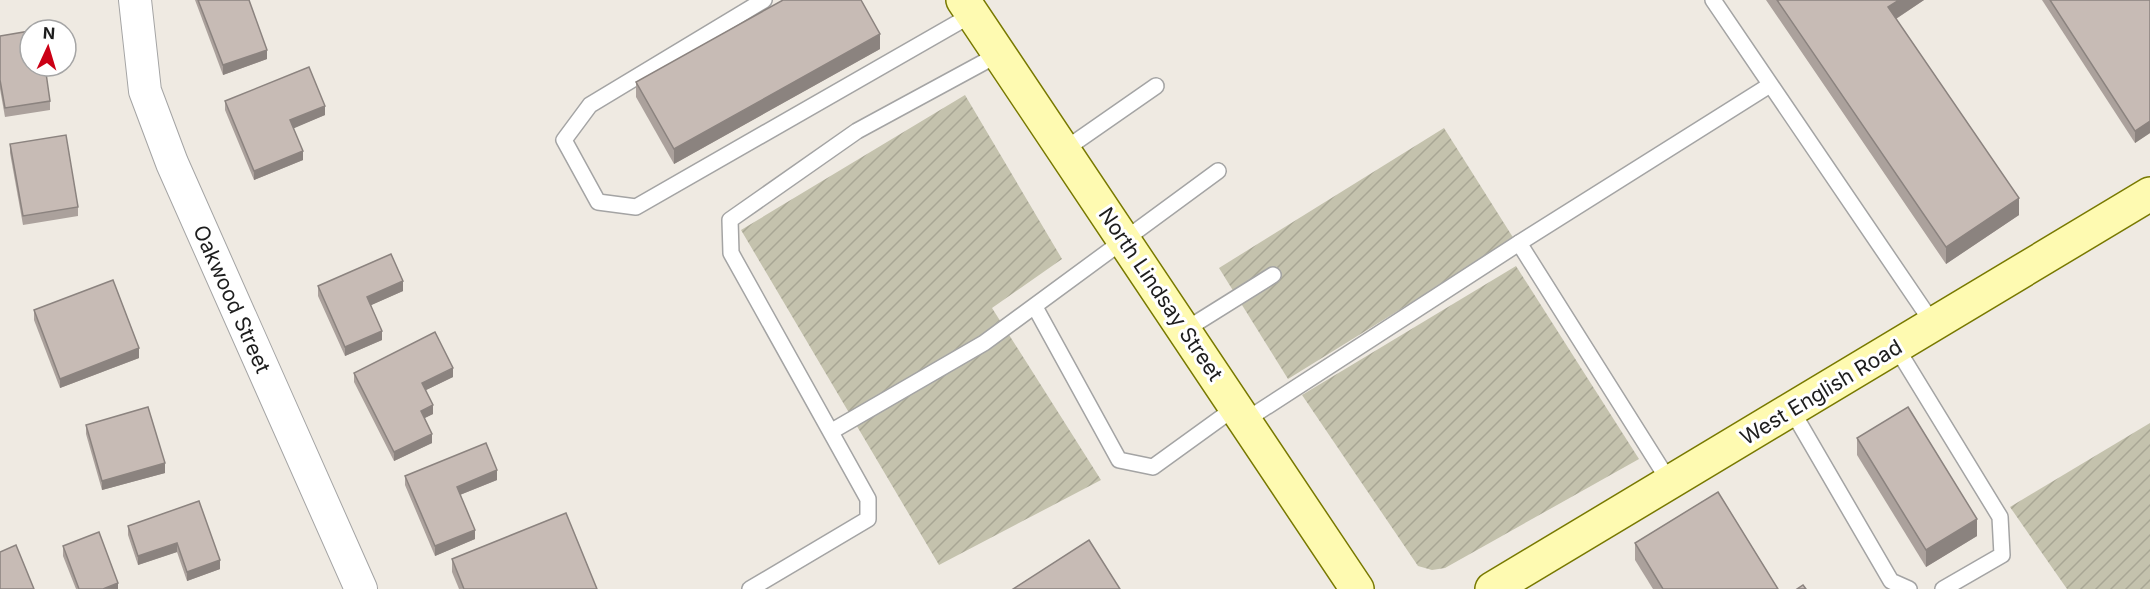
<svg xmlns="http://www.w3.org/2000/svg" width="2150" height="589" font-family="Inter,sans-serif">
<defs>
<pattern id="construction-furrows" width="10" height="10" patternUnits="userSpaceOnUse" patternTransform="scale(1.5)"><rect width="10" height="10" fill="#c4c2ad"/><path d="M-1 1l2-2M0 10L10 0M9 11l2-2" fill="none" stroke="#a8a694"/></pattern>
</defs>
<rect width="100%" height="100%" fill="#efeae2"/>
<g fill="url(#construction-furrows)">
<path d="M 965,95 L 1062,259 L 992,308 L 1101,480 L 939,565 L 741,230 Z"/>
<path d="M 1444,128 L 1514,239 L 1288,379 L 1219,268 Z"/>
<path d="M 1516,266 L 1639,459 L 1445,568 L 1432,570 L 1418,566 L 1302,395 Z"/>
<path d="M 2150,423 L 2150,589 L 2067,589 L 2010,507 Z"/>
</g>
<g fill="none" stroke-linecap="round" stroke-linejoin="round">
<defs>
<g id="lane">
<path d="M 764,0 L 590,105 L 564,140 L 598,202 L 636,207 L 973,14"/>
<path d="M 1713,0 L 1934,325"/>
<path d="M 1064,150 L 1156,86"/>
<path d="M 1519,243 L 1669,481"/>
<path d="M 1035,307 L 1119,460 L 1153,467 L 1236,407"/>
<path d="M 1185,330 L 1273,275"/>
<path d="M 1896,347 L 2000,517 L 2002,555 L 1943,589"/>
<path d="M 1791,409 L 1891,581 L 1909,589"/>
<path d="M 1246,420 L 1519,243 L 1770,85"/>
<path d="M 832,431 L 984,343 L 1218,171"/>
<path d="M 750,589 L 868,519 L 868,499 L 731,253 L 730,220 L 857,131 L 999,54"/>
</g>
<path id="street" d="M 135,0 L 145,91 L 172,163 L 361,589"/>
<g id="secondary">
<path d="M 963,0 L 1357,589"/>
<path d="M 1492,589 L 2150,194"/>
</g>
</defs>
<use href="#lane" stroke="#a4a4a4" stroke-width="18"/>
<use href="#street" stroke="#a4a4a4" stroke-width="34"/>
<use href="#secondary" stroke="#787900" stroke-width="36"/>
<use href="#lane" stroke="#fff" stroke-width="15"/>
<use href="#street" stroke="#fff" stroke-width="32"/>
<use href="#secondary" stroke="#fefab1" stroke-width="33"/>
</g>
<g fill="#aba19c">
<path d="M 195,0 L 249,0 L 267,59 L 223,75 Z"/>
<path d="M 1766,0 L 1924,0 L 1896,19 L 2019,215 L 1946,264 Z"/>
<path d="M 2042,0 L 2150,0 L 2150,133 L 2135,143 Z"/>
<path d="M 0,36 L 50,101 L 50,110 L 5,117 L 0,89 Z"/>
<path d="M 880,49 L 674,164 L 636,97 L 636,82 Z"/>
<path d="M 225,101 L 325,115 L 293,128 L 303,160 L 254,180 L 225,110 Z"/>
<path d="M 10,144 L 78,207 L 78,216 L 23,225 L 10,153 Z"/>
<path d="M 318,286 L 403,291 L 371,305 L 382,340 L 345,356 L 318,296 Z"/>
<path d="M 34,310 L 139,358 L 60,388 L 34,320 Z"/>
<path d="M 354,373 L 453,377 L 426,390 L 433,414 L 424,418 L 432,443 L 394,461 L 354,382 Z"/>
<path d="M 86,425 L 165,473 L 102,490 L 86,434 Z"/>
<path d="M 1857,438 L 1977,536 L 1926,567 L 1857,455 Z"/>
<path d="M 405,476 L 497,480 L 460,495 L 475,539 L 435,556 L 405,485 Z"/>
<path d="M 199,501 L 220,569 L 187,581 L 177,552 L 138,565 L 128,535 L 128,526 Z"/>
<path d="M 1635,543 L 1778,589 L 1653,589 L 1635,560 Z"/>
<path d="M 63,546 L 118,589 L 76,589 L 63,556 Z"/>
<path d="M 452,559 L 597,589 L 459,589 L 452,572 Z"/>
</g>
<g fill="#8b837f">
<path d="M 1899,0 L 1924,0 L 1888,24 L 1888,7 Z"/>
<path d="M 880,34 L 880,49 L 674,164 L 674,149 Z"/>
<path d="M 267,50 L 267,59 L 223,75 L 223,65 Z"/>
<path d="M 325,106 L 325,115 L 290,130 L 290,120 Z"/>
<path d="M 2150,121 L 2150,133 L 2135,143 L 2135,131 Z"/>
<path d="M 303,151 L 303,160 L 254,180 L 254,171 Z"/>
<path d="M 2019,198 L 2019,215 L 1946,264 L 1946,247 Z"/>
<path d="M 403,281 L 403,291 L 367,307 L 367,297 Z"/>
<path d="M 382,331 L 382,340 L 345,356 L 345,347 Z"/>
<path d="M 139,348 L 139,358 L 60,388 L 60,379 Z"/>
<path d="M 453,368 L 453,377 L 422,392 L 422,383 Z"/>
<path d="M 433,405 L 433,414 L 421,420 L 421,411 Z"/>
<path d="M 432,434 L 432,443 L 394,461 L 394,452 Z"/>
<path d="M 165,463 L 165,473 L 102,490 L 102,481 Z"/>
<path d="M 497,470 L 497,480 L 457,496 L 457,487 Z"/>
<path d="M 1977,519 L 1977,536 L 1926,567 L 1926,550 Z"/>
<path d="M 475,530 L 475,539 L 435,556 L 435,546 Z"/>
<path d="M 177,543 L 177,552 L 138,565 L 138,556 Z"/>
<path d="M 220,560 L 220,569 L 187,581 L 187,572 Z"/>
<path d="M 118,583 L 118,589 L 103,589 Z"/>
</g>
<g fill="#c7bbb5" stroke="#8b837f" stroke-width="1.5">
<path d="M 198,0 L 249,0 L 267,50 L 223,65 Z"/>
<path d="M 783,0 L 861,0 L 880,34 L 674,149 L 636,82 Z"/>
<path d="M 1777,0 L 1899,0 L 1888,7 L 2019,198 L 1946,247 Z"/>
<path d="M 2050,0 L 2150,0 L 2150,121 L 2135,131 Z"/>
<path d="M 30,31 L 30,66 L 45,66 L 50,101 L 5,108 L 0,80 L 0,36 Z"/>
<path d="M 309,67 L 325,106 L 290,120 L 303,151 L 254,171 L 225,101 Z"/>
<path d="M 66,135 L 78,207 L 23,216 L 10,144 Z"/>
<path d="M 391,254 L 403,281 L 367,297 L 382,331 L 345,347 L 318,286 Z"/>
<path d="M 113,280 L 139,348 L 60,379 L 34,310 Z"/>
<path d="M 435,332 L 453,368 L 422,383 L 433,405 L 421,411 L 432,434 L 394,452 L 354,373 Z"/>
<path d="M 148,407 L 165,463 L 102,481 L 86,425 Z"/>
<path d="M 1908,407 L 1977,519 L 1926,550 L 1857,438 Z"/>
<path d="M 486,443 L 497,470 L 457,487 L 475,530 L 435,546 L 405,476 Z"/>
<path d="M 1718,492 L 1778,589 L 1663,589 L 1635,543 Z"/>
<path d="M 199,501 L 220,560 L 187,572 L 177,543 L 138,556 L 128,526 Z"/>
<path d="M 566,513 L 597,589 L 464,589 L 452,559 Z"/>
<path d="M 99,532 L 118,583 L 103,589 L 79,589 L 63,546 Z"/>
<path d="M 1089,540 L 1120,589 L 1013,589 Z"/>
<path d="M 16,545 L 34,589 L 0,589 L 0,552 Z"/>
<path d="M 1803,585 L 1806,589 L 1797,589 Z"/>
</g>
<g text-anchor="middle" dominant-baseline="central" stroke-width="6" stroke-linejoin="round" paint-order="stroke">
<g font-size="21" fill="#1d1d1d" stroke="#fff">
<text transform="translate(1161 294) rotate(56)">North Lindsay Street</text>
<text transform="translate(232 299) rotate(66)">Oakwood Street</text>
<text transform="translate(1821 392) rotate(-31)">West English Road</text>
</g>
</g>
<g transform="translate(48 48) rotate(4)"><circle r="28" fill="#ffffff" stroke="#a5a5a5" stroke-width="1.5"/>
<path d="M0-4.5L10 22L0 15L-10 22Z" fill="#cb0015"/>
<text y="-9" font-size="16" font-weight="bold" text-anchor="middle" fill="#1d1d1d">N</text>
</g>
</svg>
